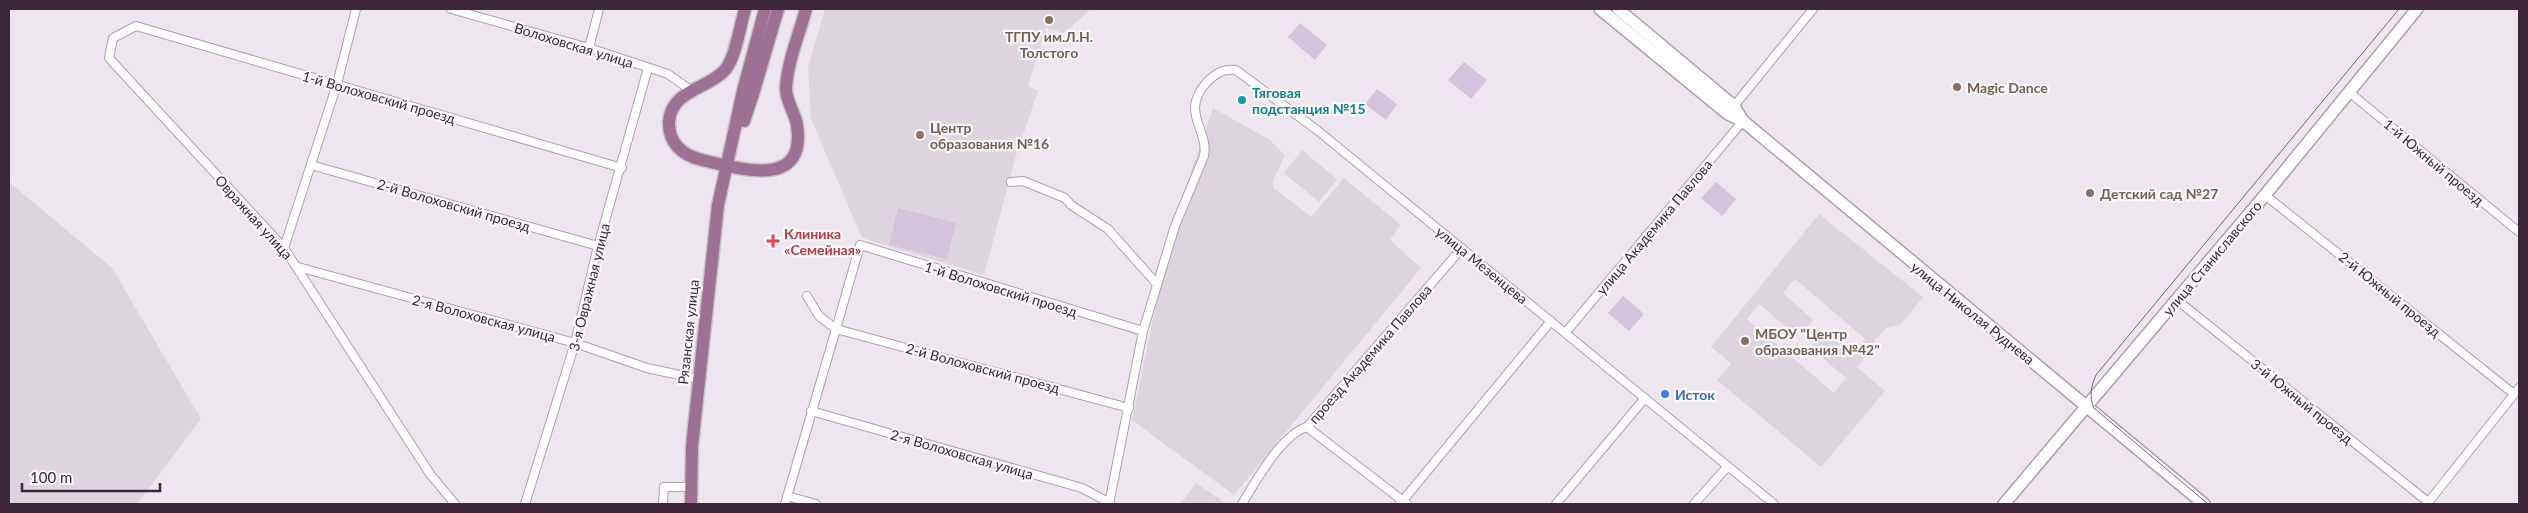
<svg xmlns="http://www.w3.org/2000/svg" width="2528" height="513" font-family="Lato,sans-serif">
<rect width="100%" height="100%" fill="#eee6ee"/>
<g fill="#ddd5dd" fill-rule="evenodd">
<path d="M 825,9 L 1091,9 L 1064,33 L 1046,28 L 1028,86 L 1038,91 L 1017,152 L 984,275 L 862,238 L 811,119 L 808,67 Z"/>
<path d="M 1213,108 L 1270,140 L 1285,155 L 1273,180 L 1273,187 L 1311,217 L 1344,178 L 1401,225 L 1390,240 L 1421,268 L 1234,495 L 1132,420 L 1173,223 Z"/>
<path d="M 1302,150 L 1337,179 L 1319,202 L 1284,173 Z"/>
<path d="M 9,182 L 112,268 L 201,419 L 137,504 L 9,504 Z"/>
<path d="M 1819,214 L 1923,297 L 1901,324 L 1887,328 L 1875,339 L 1874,345 L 1857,367 L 1885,391 L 1821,467 L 1717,380 L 1731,363 L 1711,347 ZM 1795,279 L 1865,339 L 1853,354 L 1825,330 L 1813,344 L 1812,349 L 1846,378 L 1834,393 L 1747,319 L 1759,304 L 1797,336 L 1799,333 L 1801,334 L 1813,320 L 1783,293 Z"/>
<path d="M 1196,483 L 1227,504 L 1180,504 Z"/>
</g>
<g fill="#d5c2dc">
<path d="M 1300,23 L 1327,45 L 1315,60 L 1288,37 Z"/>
<path d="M 1464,62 L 1487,80 L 1471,99 L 1448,80 Z"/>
<path d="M 1377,89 L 1397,104 L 1386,120 L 1365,104 Z"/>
<path d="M 1716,182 L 1736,199 L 1722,216 L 1701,198 Z"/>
<path d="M 898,208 L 956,223 L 947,259 L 889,245 Z"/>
<path d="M 1623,296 L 1644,314 L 1629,331 L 1608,313 Z"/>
</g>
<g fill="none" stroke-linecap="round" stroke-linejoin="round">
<defs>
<g id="street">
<path d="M 451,9 L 589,48 L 668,74 L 692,91"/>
<path d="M 589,48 L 599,9"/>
<path d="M 2349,92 L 2519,232"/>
<path d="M 1734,106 L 1813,9"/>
<path d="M 311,165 L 598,246"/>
<path d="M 1011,182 L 1023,181 L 1065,198 L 1071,205 L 1108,229 L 1156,283"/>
<path d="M 2265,195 L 2514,394"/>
<path d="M 284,248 L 337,84 L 356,9"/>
<path d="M 298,267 L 575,343 L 647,368 L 698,379"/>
<path d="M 2177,300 L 2428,502"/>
<path d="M 1566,332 L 1743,121"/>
<path d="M 1129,408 L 836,329 L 860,245 L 1143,331"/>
<path d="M 811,411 L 1082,488 L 1110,503"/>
<path d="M 1307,427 L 1407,504"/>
<path d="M 787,496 L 816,504"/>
<path d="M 455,504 L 430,474 L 284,248 L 109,58 L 113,38 L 136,26 L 622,168"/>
<path d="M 525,504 L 575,343 L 598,246 L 648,68"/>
<path d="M 663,504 L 664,487 L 690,487"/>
<path d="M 785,504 L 836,329 L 819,316 L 807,296"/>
<path d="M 1109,504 L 1143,331 L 1175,226 L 1204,156 C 1209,129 1180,113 1206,83 C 1216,73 1222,69 1236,70 L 1317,130 L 1774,504"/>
<path d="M 1242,504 C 1255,482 1282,434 1307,427 L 1462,248"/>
<path d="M 1400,504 L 1551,321"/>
<path d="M 1556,504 L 1645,398"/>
<path d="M 1694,504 L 1728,466"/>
<path d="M 2427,504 L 2519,388"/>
</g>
<g id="secondary">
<path d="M 1600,9 L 1728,114 L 1743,121 L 2204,504"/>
<path d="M 1618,9 L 1734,106 L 1743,121"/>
<path d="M 2004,504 L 2265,195 L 2417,9"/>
</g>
<g id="primary">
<path d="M 745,9 C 740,25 736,57 725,70 C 708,89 672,90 669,121 C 668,143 682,155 702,160 C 738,168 807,191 797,125 C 795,113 786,101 786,89 C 787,63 799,35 806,9"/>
<path d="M 744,121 L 753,94 L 778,9"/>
<path d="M 691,504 L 692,446 L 718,205 L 743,91 L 765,9"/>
</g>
</defs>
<use href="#street" stroke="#afa1ad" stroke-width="10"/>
<use href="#secondary" stroke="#b09dad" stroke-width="14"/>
<use href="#primary" stroke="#c9c3c8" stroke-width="15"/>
<use href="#street" stroke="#fff" stroke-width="8"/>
<use href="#secondary" stroke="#fff" stroke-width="11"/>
<use href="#primary" stroke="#9e7094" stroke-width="12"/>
<path stroke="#796275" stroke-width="1" d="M 2208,504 L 2094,408 C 2089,397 2091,386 2096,375 L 2399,9"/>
</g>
<g fill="#8d6e63" stroke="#faf7fa" stroke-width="2">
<circle cx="1049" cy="20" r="5"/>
<circle cx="1957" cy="87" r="5"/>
<circle cx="920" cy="135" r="5"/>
<circle cx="2090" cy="193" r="5"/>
<circle cx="1745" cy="341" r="5"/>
</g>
<circle fill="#0f9aa8" stroke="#faf7fa" stroke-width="2" cx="1242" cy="100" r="5"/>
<path fill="#e0444e" stroke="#faf7fa" stroke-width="2" d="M770.5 233.5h5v5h5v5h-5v5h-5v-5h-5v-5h5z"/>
<circle fill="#3f7fe0" stroke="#faf7fa" stroke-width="2" cx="1665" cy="394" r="5"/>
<g text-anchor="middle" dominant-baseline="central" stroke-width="4.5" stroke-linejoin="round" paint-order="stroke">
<g font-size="14" font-weight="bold" fill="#785e54" stroke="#faf7fa" text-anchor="start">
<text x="1049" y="36" text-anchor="middle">ТГПУ им.Л.Н.<tspan x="1049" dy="16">Толстого</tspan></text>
<text x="1967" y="87">Magic Dance</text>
<text x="930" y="127">Центр<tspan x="930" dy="16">образования №16</tspan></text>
<text x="2100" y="193">Детский сад №27</text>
<text x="1755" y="333">МБОУ "Центр<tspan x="1755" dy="16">образования №42"</tspan></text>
</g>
<g font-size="14" fill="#3e273a" stroke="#faf7fa">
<text transform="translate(574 45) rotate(17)">Волоховская улица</text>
<text transform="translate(379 97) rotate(16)">1-й Волоховский проезд</text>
<text transform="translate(2434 162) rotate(40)">1-й Южный проезд</text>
<text transform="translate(454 205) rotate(16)">2-й Волоховский проезд</text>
<text transform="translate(254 217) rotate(48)">Овражная улица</text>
<text transform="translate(1654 227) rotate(-50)">улица Академика Павлова</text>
<text transform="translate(2212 258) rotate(-50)">улица Станиславского</text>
<text transform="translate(1482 265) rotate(39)">улица Мезенцева</text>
<text transform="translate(589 287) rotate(-76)">3-я Овражная улица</text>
<text transform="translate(1001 289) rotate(17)">1-й Волоховский проезд</text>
<text transform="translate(2390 294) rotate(39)">2-й Южный проезд</text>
<text transform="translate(1973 313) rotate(39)">улица Николая Руднева</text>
<text transform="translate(484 318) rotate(15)">2-я Волоховская улица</text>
<text transform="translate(688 332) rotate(-84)">Рязанская улица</text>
<text transform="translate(1370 354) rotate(-49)">проезд Академика Павлова</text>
<text transform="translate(983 368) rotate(15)">2-й Волоховский проезд</text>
<text transform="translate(2302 401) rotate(39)">3-й Южный проезд</text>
<text transform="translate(962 454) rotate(16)">2-я Волоховская улица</text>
</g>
<g font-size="14" font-weight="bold" fill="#0d838f" stroke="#faf7fa" text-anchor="start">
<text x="1252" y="92">Тяговая<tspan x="1252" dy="16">подстанция №15</tspan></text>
</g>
<g font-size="14" font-weight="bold" fill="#be3a42" stroke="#faf7fa" text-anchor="start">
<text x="784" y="233">Клиника<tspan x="784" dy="16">«Семейная»</tspan></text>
</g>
<g font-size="14" font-weight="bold" fill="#366cbe" stroke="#faf7fa" text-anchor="start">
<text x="1675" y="394">Исток</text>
</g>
</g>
<rect width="2528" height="513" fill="none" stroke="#3e273a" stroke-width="20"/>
<path d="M22 483v8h138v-8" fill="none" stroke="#3e273a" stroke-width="2.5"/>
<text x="30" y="483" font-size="15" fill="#3e273a" stroke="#faf7fa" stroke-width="4" paint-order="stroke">100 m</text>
</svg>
